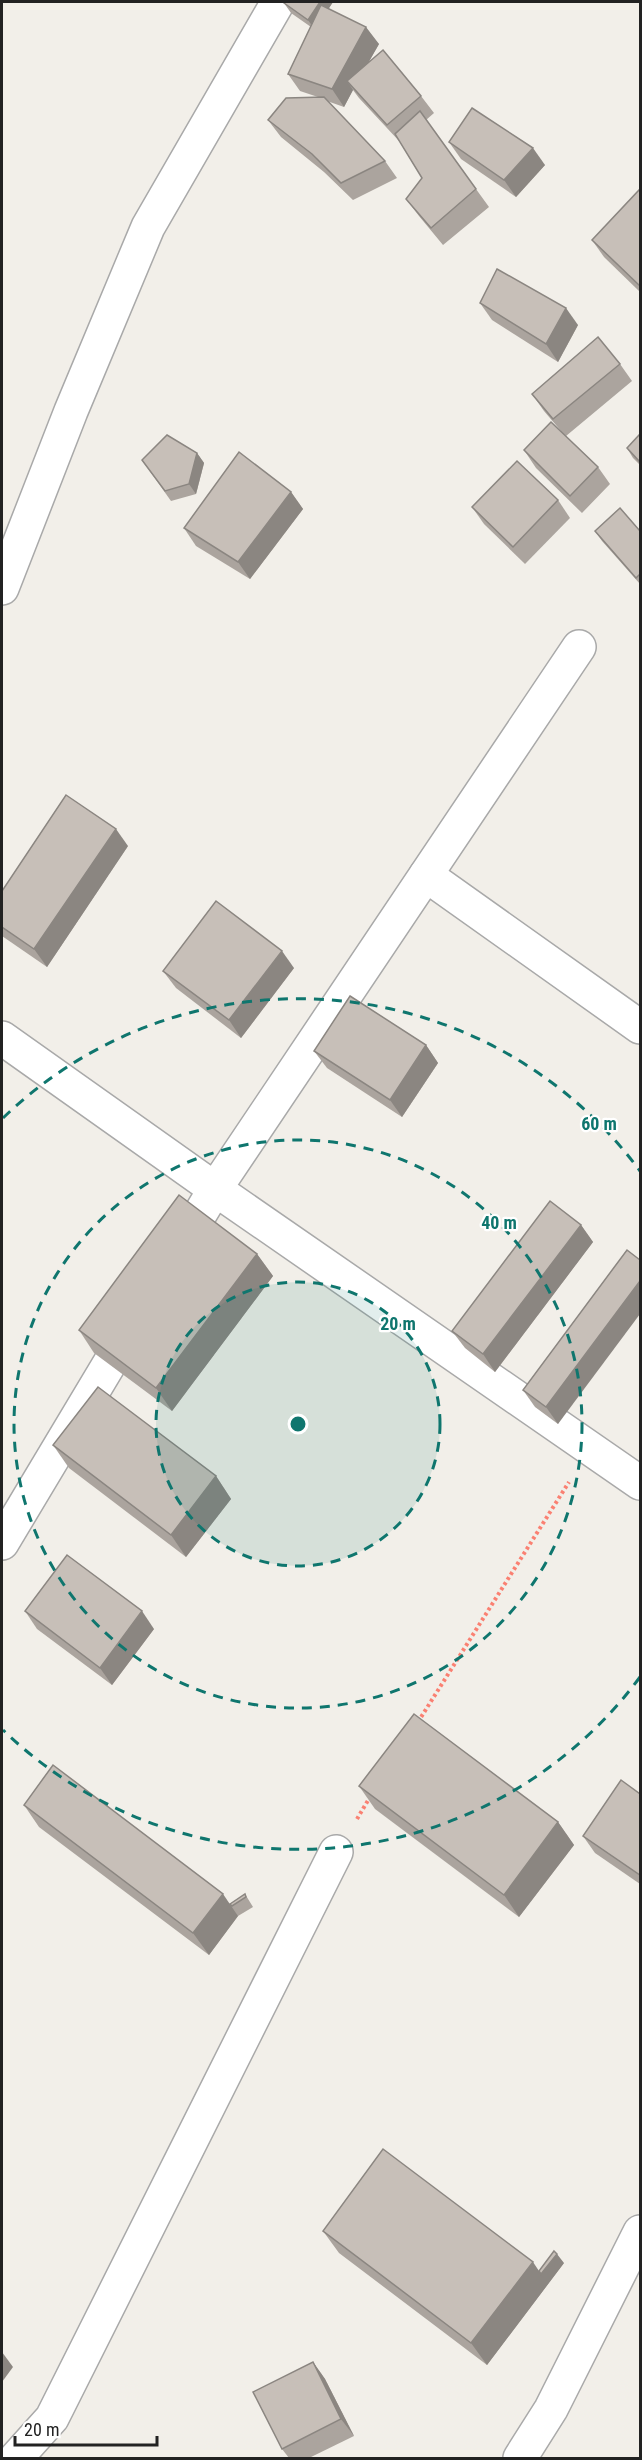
<svg xmlns="http://www.w3.org/2000/svg" width="642" height="2460" font-family="'Roboto Condensed',sans-serif">
<rect width="100%" height="100%" fill="#f2efe9"/>
<g fill="none" stroke-linecap="round" stroke-linejoin="round">
<defs>
<g id="street">
<path d="M 2,588 L 71,411 L 148,227 L 278,2"/>
<path d="M 426,875 L 640,1027"/>
<path d="M 2,1038 L 215,1189 L 640,1483"/>
<path d="M 179,1249 L 215,1189 L 579,647"/>
<path d="M 2,1543 L 132,1326"/>
<path d="M 16,2458 L 52,2418 L 336,1852"/>
<path d="M 520,2458 L 551,2409 L 640,2232"/>
</g>
</defs>
<use href="#street" stroke="#a9a9a9" stroke-width="36"/>
<g stroke="#fa8072" stroke-width="4" stroke-dasharray="3 3" stroke-linecap="butt">
<path d="M 418,1722 L 569,1482"/>
<path d="M 357,1819 L 370,1797"/>
</g>
<use href="#street" stroke="#fff" stroke-width="33"/>
</g>
<g fill="#aba49e">
<path d="M 285,2 L 333,2 L 328,9 L 379,44 L 368,63 L 421,96 L 434,113 L 426,120 L 489,207 L 443,245 L 419,216 L 406,199 L 422,178 L 400,142 L 359,98 L 353,90 L 344,107 L 327,101 L 385,161 L 397,178 L 353,200 L 324,172 L 281,137 L 268,120 L 318,97 L 300,91 L 288,74 L 311,27 L 291,13 L 284,3 Z"/>
<path d="M 449,142 L 545,165 L 516,197 L 461,159 Z"/>
<path d="M 640,189 L 640,292 L 604,257 L 592,240 Z"/>
<path d="M 480,303 L 578,325 L 558,362 L 492,320 Z"/>
<path d="M 620,364 L 632,381 L 566,436 L 598,467 L 610,484 L 582,513 L 536,468 L 524,450 L 561,431 L 544,411 L 532,394 Z"/>
<path d="M 640,434 L 640,465 L 633,458 L 627,448 Z"/>
<path d="M 197,453 L 204,463 L 196,494 L 171,501 L 142,460 Z"/>
<path d="M 291,492 L 303,509 L 250,579 L 196,546 L 184,528 Z"/>
<path d="M 558,500 L 570,518 L 525,564 L 484,524 L 472,507 Z"/>
<path d="M 595,531 L 640,531 L 640,584 L 602,541 Z"/>
<path d="M 128,846 L 47,967 L 2,936 L 2,891 Z"/>
<path d="M 294,968 L 241,1038 L 176,988 L 163,971 Z"/>
<path d="M 426,1045 L 438,1063 L 402,1117 L 327,1068 L 314,1051 Z"/>
<path d="M 581,1225 L 593,1242 L 495,1372 L 465,1348 L 452,1331 Z"/>
<path d="M 627,1250 L 558,1424 L 535,1407 L 523,1390 Z"/>
<path d="M 257,1254 L 273,1276 L 172,1411 L 94,1353 L 79,1330 Z"/>
<path d="M 53,1445 L 216,1476 L 231,1499 L 186,1557 L 69,1468 Z"/>
<path d="M 25,1611 L 154,1629 L 112,1685 L 37,1629 Z"/>
<path d="M 359,1786 L 558,1822 L 574,1845 L 519,1917 L 375,1809 Z"/>
<path d="M 640,1794 L 640,1884 L 595,1853 L 583,1836 Z"/>
<path d="M 24,1805 L 230,1904 L 245,1894 L 253,1907 L 238,1916 L 209,1955 L 39,1827 Z"/>
<path d="M 323,2231 L 539,2271 L 564,2263 L 487,2365 L 339,2253 Z"/>
<path d="M 313,2362 L 325,2379 L 354,2436 L 309,2458 L 289,2458 L 282,2449 Z"/>
</g>
<g fill="#8b8681">
<path d="M 320,2 L 333,2 L 315,30 L 308,20 Z"/>
<path d="M 366,27 L 379,44 L 354,88 L 347,81 L 353,90 L 344,107 L 332,89 Z"/>
<path d="M 533,148 L 545,165 L 516,197 L 504,180 Z"/>
<path d="M 566,308 L 578,325 L 558,362 L 546,344 Z"/>
<path d="M 197,453 L 204,463 L 196,494 L 189,484 Z"/>
<path d="M 291,492 L 303,509 L 250,579 L 238,562 Z"/>
<path d="M 116,829 L 128,846 L 47,967 L 34,949 Z"/>
<path d="M 282,951 L 294,968 L 241,1038 L 229,1020 Z"/>
<path d="M 426,1045 L 438,1063 L 402,1117 L 390,1100 Z"/>
<path d="M 581,1225 L 593,1242 L 495,1372 L 483,1354 Z"/>
<path d="M 257,1254 L 273,1276 L 172,1411 L 156,1388 Z"/>
<path d="M 640,1281 L 640,1314 L 558,1424 L 546,1407 Z"/>
<path d="M 216,1476 L 231,1499 L 186,1557 L 171,1535 Z"/>
<path d="M 142,1611 L 154,1629 L 112,1685 L 100,1668 Z"/>
<path d="M 558,1822 L 574,1845 L 519,1917 L 504,1895 Z"/>
<path d="M 223,1894 L 238,1916 L 209,1955 L 193,1933 Z"/>
<path d="M 557,2254 L 564,2263 L 487,2365 L 471,2343 L 533,2262 L 541,2274 Z"/>
<path d="M 2,2352 L 13,2367 L 2,2382 Z"/>
<path d="M 313,2362 L 325,2379 L 354,2436 L 341,2419 Z"/>
</g>
<g fill="#c7bfb8" stroke="#8b8681" stroke-width="1.5">
<path d="M 285,2 L 320,2 L 308,20 L 284,3 Z"/>
<path d="M 321,5 L 366,27 L 332,89 L 288,74 Z"/>
<path d="M 383,50 L 421,96 L 387,125 L 347,81 Z"/>
<path d="M 324,97 L 385,161 L 341,183 L 312,154 L 268,120 L 286,98 Z"/>
<path d="M 472,108 L 533,148 L 504,180 L 449,142 Z"/>
<path d="M 420,111 L 476,189 L 431,228 L 406,199 L 422,178 L 395,134 Z"/>
<path d="M 640,189 L 640,286 L 592,240 Z"/>
<path d="M 497,269 L 566,308 L 546,344 L 480,303 Z"/>
<path d="M 598,337 L 620,364 L 553,419 L 532,394 Z"/>
<path d="M 551,422 L 598,467 L 570,496 L 524,450 Z"/>
<path d="M 640,434 L 640,462 L 627,448 Z"/>
<path d="M 167,435 L 197,453 L 189,484 L 165,491 L 142,460 Z"/>
<path d="M 239,452 L 291,492 L 238,562 L 184,528 Z"/>
<path d="M 517,461 L 558,500 L 513,547 L 472,507 Z"/>
<path d="M 620,508 L 640,531 L 640,574 L 636,578 L 595,531 Z"/>
<path d="M 66,795 L 116,829 L 34,949 L 2,927 L 2,891 Z"/>
<path d="M 216,901 L 282,951 L 229,1020 L 163,971 Z"/>
<path d="M 350,996 L 426,1045 L 390,1100 L 314,1051 Z"/>
<path d="M 179,1195 L 257,1254 L 156,1388 L 79,1330 Z"/>
<path d="M 550,1201 L 581,1225 L 483,1354 L 452,1331 Z"/>
<path d="M 627,1250 L 640,1260 L 640,1281 L 546,1407 L 523,1390 Z"/>
<path d="M 98,1387 L 216,1476 L 171,1535 L 53,1445 Z"/>
<path d="M 67,1555 L 142,1611 L 100,1668 L 25,1611 Z"/>
<path d="M 414,1714 L 558,1822 L 504,1895 L 359,1786 Z"/>
<path d="M 53,1765 L 223,1894 L 193,1933 L 24,1805 Z"/>
<path d="M 621,1780 L 640,1794 L 640,1875 L 583,1836 Z"/>
<path d="M 245,1894 L 246,1897 L 232,1906 L 230,1904 Z"/>
<path d="M 383,2149 L 533,2262 L 471,2343 L 323,2231 Z"/>
<path d="M 554,2251 L 557,2254 L 541,2274 L 539,2271 Z"/>
<path d="M 313,2362 L 341,2419 L 282,2449 L 253,2392 Z"/>
</g>
<circle cx="298" cy="1424" r="142" fill="#0f766e" fill-opacity=".12"/>
<g fill="none" stroke="#0f766e" stroke-width="3" stroke-dasharray="10 8">
<circle cx="298" cy="1424" r="142"/>
<circle cx="298" cy="1424" r="284"/>
<path d="M640 1677A425 425 0 0 1 3 1730M3 1118A425 425 0 0 1 640 1171"/>
</g>
<circle cx="298" cy="1424" r="9" fill="#0f766e" stroke="#fff" stroke-width="3"/>
<g font-size="18" text-anchor="middle" font-weight="bold" fill="#0f766e" stroke="#fff" stroke-width="4.5" stroke-linejoin="round" paint-order="stroke">
<text x="599" y="1130">60 m</text>
<text x="499" y="1229">40 m</text>
<text x="398" y="1330">20 m</text>
</g>
<rect width="642" height="2460" fill="none" stroke="#222222" stroke-width="6"/>
<path d="M15 2436v9h142v-9" fill="none" stroke="#222222" stroke-width="3"/>
<text x="24" y="2436" font-size="18" fill="#222222" stroke="#ffffff" stroke-width="4.5" paint-order="stroke">20 m</text>
</svg>
